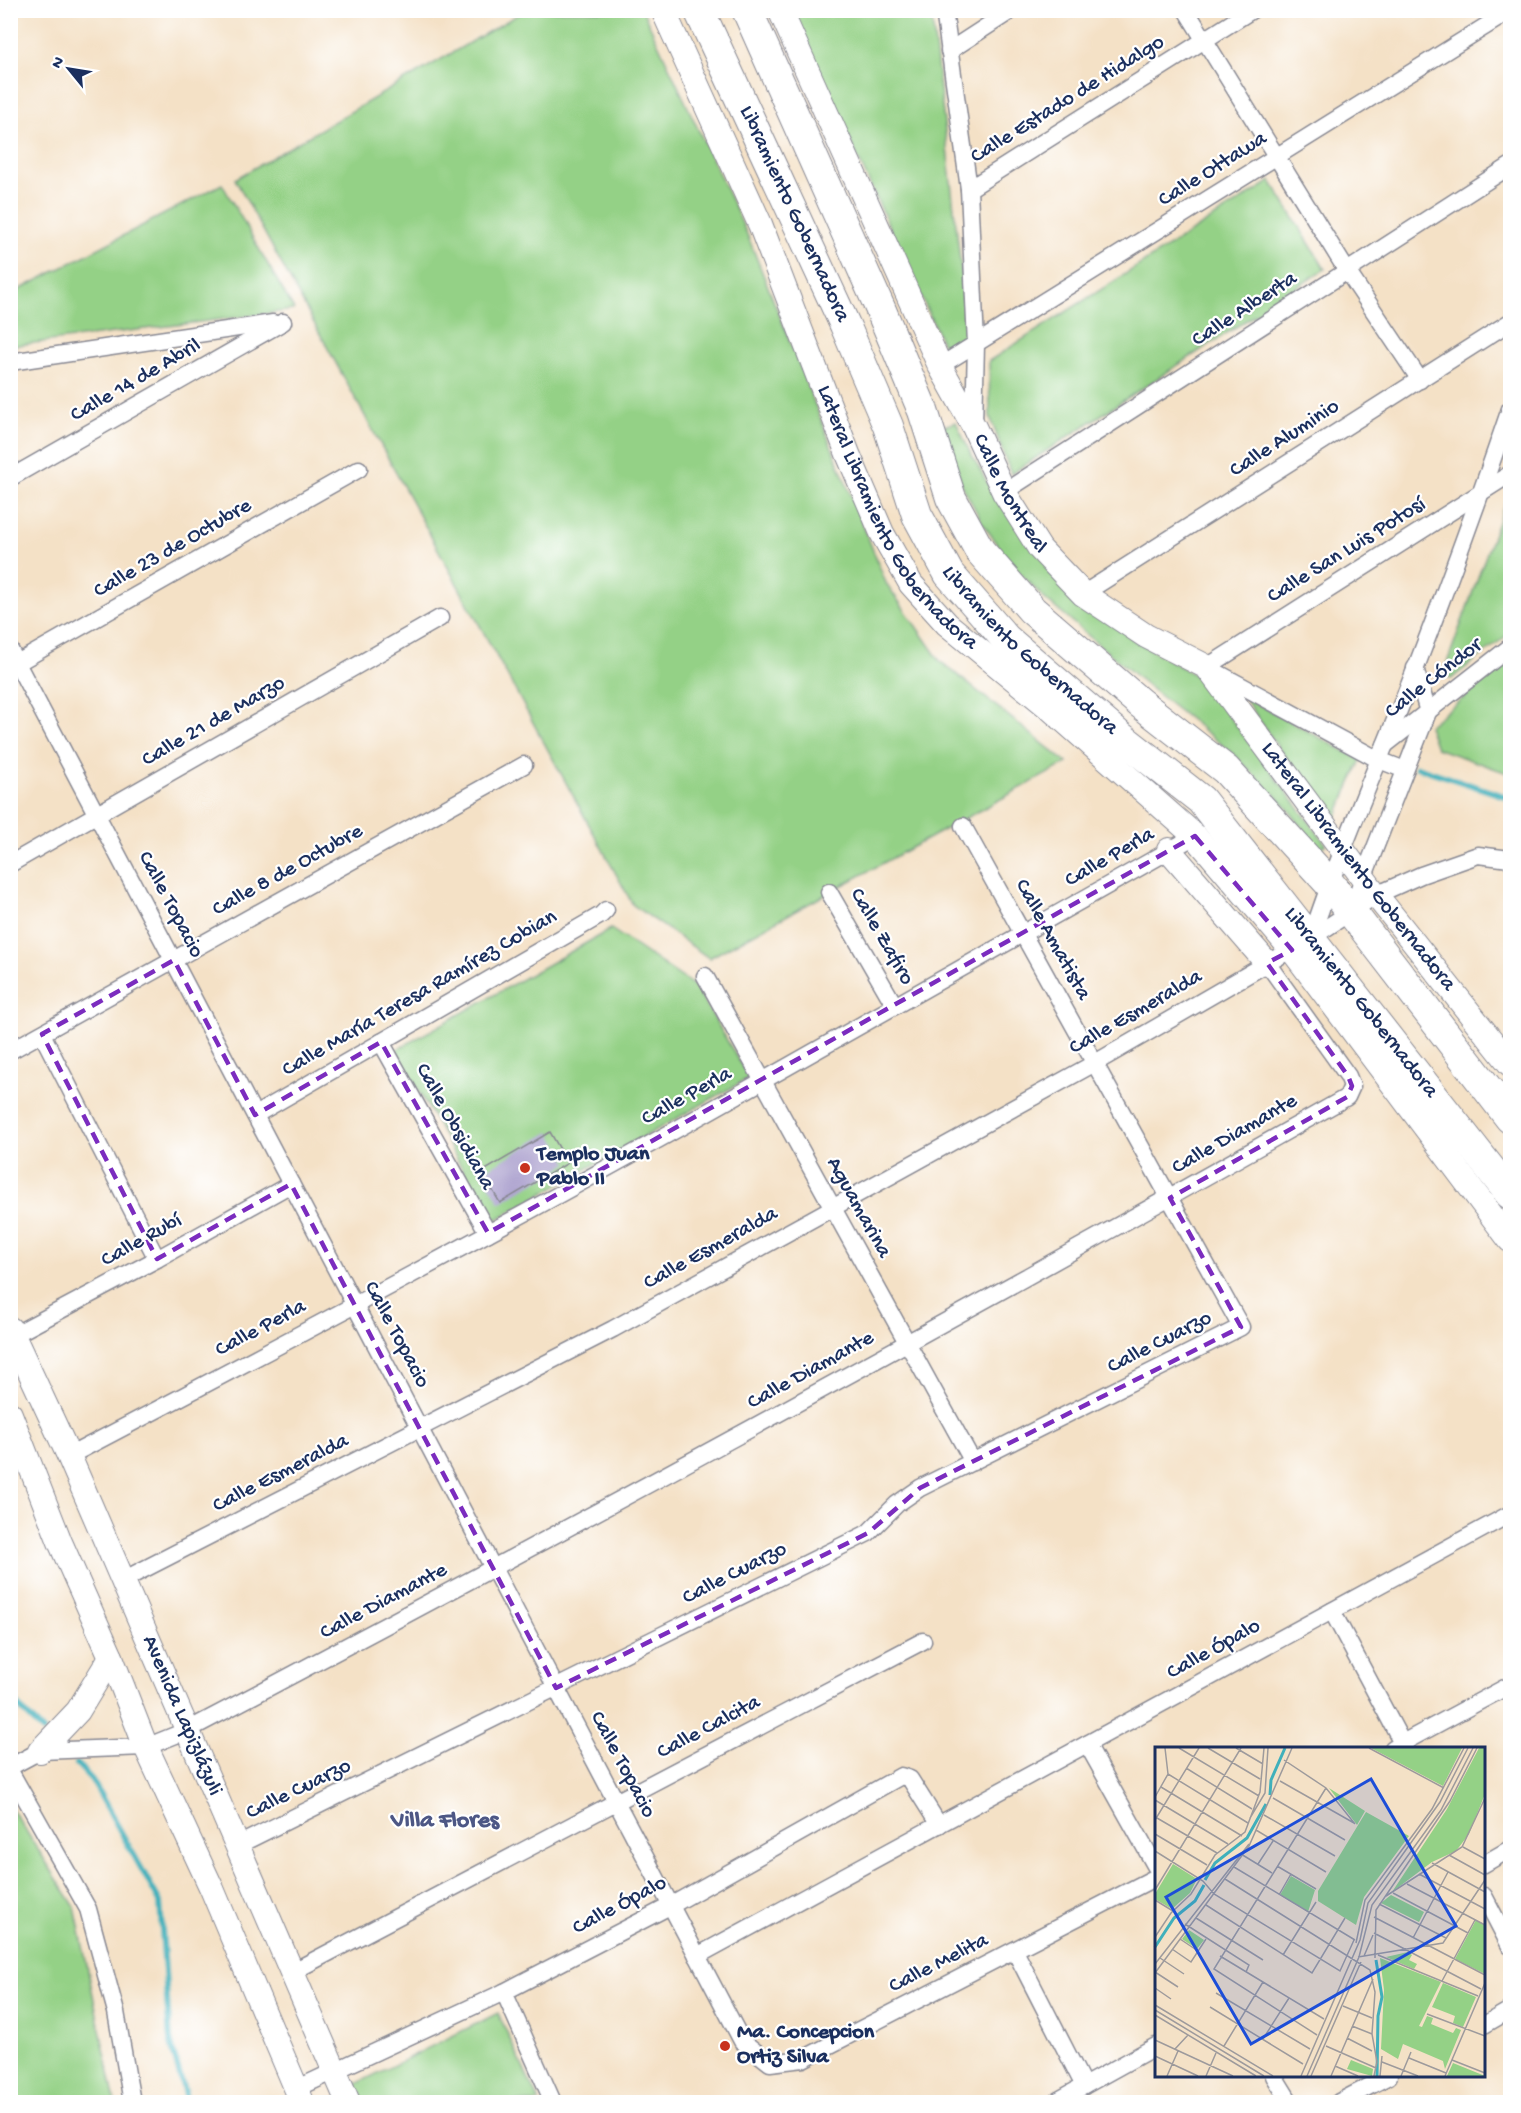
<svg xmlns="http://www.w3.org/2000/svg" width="1521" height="2113" font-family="'Gochi Hand',sans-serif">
<rect width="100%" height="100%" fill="#fff"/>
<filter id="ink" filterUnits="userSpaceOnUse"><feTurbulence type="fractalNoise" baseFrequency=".0167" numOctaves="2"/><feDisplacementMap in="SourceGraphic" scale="12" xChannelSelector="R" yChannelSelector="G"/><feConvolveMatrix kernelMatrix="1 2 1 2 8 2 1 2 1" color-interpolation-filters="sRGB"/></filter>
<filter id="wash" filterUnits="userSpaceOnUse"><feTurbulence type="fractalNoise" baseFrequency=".008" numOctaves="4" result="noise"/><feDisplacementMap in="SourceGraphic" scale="24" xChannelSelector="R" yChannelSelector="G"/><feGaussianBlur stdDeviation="1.35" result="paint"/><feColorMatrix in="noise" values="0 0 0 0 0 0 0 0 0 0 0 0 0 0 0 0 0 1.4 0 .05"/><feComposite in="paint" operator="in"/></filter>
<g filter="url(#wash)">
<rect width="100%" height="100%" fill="#f4e1c6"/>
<g fill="#94d186" stroke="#588072" stroke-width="1.5">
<path d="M 524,11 L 643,11 L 747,234 L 886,583 L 940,661 L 1067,763 L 709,958 L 633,905 L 235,179 Z"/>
<path d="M 791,11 L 931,11 L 969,337 L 945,349 Z"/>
<path d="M 1271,181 L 1325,269 L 1011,474 L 990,417 L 989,361 Z"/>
<path d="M 222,184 L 294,310 L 11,346 L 11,294 Z"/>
<path d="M 956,422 L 969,450 L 996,498 L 1134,640 L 1195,675 L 1204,683 L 1326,844 L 1319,849 L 1284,804 L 1231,752 L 1154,691 L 1046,600 L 1013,566 L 983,524 L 961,483 L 944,426 Z"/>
<path d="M 1510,489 L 1510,633 L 1451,679 L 1443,674 Z"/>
<path d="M 1510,661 L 1510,774 L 1436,748 L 1428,726 Z"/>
<path d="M 1243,696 L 1361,760 L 1332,826 Z"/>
<path d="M 611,929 L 696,987 L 749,1078 L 492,1222 L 396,1050 Z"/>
<path d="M 10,1806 L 75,1907 L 115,2102 L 11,2102 Z"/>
<path d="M 498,2013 L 539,2102 L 364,2102 L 356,2084 Z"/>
</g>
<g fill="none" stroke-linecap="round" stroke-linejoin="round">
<g stroke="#40b0bb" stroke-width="6">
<path d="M 1417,767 L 1510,798"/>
<path d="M 10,1698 L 43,1731"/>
<path d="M 77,1764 L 92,1780 L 160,1902 L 170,2040 L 187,2102"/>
</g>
</g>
<g id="blocks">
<path fill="#aba0ce" d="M 550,1132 L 568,1163 L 500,1203 L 482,1172 Z"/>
</g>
</g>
<g filter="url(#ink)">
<use href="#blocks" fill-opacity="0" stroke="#888892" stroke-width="1.5"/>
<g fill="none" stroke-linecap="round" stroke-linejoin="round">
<defs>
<g id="street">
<path d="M 944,10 L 969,189 L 976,344 L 974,425"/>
<path d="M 1186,10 L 1347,271 L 1420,380"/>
<path d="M 949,51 L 1012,10"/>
<path d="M 969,189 L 1252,10"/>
<path d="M 10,362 L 273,323"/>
<path d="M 940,366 L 1510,11"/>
<path d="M 10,478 L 283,322"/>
<path d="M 1004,492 L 1510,166"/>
<path d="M 1083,594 L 1510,322"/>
<path d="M 10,650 L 742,2041 L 770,2063 L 803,2059 L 1156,1877"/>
<path d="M 10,667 L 359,469"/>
<path d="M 1385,745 L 1510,647"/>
<path d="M 1405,770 L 1379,760 L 1207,667 L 1510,474"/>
<path d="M 10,864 L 440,618"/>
<path d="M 829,892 L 895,1006"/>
<path d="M 1350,912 L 1428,712 L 1415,668"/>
<path d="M 1311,938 C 1341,847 1380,760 1415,670 C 1448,584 1480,497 1510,409"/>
<path d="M 705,976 L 973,1462"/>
<path d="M 42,1034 L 157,1259"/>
<path d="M 381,1042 L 488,1233"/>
<path d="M 10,1051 L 524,765"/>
<path d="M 255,1115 L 601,915 L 606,910"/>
<path d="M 10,1337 L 157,1259 L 291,1184"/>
<path d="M 69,1456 C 292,1339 515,1221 734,1097 C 888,1010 1041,922 1195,836"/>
<path d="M 123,1580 L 613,1329 L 1095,1063 L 1311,938 L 1376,895 L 1421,875 L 1478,855 L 1510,859"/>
<path d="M 1332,1611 L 1405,1748"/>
<path d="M 1087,1744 L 1156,1867"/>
<path d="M 1393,1748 L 1510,1685"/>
<path d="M 10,1767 L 40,1751 L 146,1747 L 188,1730 C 578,1525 964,1314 1347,1097 L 1352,1086 L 1348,1076 L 1267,963"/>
<path d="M 10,1771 L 88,1909 L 116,2012 L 132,2102"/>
<path d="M 238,1845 L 868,1533 L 897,1504 L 920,1488 L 1241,1327 L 963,826"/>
<path d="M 1484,1864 L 1510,1849"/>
<path d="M 1484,1896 L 1510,1946"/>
<path d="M 1015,1951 L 1084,2086"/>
<path d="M 697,1956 L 1510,1514"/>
<path d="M 292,1972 L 923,1641"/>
<path d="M 504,1992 L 553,2102"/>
<path d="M 1484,2025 L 1510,2010"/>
<path d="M 1274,2076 L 1290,2102"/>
<path d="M 296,2089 L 504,1992 L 670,1906 L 901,1776 L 910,1779 L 939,1825"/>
<path d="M 1055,2102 L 1156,2046"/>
<path d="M 1339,2102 L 1389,2076"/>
</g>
<g id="secondary">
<path id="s1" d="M 663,10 L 760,224 L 848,454 L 882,533 L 911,584 L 947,624 L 1052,710 L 1195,836 L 1292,950 L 1510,1240"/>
<path id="s2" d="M 780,10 L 940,366 L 974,427 L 1004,492 L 1040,549 L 1083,594 L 1146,636 L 1207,667 L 1376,895 L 1510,1064"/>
<path d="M 1169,850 L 1267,963"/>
<path id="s3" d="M 10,1329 L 69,1456 L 348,2102"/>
<path d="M 10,1414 L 60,1542 L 111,1657 L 146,1747 L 212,1889 L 302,2102"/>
<path d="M 40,1751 L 78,1711 L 111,1657"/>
</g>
<g id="highway">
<path id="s4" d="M 699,10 L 845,325 L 888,426 L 917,515 L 949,574 L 1006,639 L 1117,734 L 1201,800 L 1510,1194"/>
<path d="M 747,10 L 880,308 L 923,411 L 951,498 L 980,551 L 1032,610 L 1140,703 L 1226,770 L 1329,883 L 1510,1118"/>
</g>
</defs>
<use href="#street" stroke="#888892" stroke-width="19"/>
<use href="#secondary" stroke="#888892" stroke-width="26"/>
<use href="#highway" stroke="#888892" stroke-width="32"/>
<use href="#street" stroke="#fff" stroke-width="16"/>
<use href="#secondary" stroke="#fff" stroke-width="24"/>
<use href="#highway" stroke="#fff" stroke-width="30"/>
</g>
</g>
<path fill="none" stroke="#7b2cbf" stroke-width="4.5" stroke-dasharray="12 8" stroke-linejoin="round" d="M 1195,836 L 1292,950 L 1267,963 L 1348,1076 L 1352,1086 L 1347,1097 L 1170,1198 L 1241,1327 L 920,1488 L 868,1533 L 556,1688 L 291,1184 L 157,1259 L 42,1034 L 174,960 L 255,1115 L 381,1042 L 488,1233 Z"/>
<g fill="#c8321e" stroke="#fff" stroke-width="2">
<circle cx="525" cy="1168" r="6"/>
<circle cx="725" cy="2046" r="6"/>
</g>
<g text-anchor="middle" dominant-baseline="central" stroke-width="4.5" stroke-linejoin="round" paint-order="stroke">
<g font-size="22" fill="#1b2f5e" stroke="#fff">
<text transform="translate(1068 100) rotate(-32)">Calle Estado de Hidalgo</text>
<text transform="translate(1213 170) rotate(-32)">Calle Ottawa</text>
<text stroke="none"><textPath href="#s4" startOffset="225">Libramiento Gobernadora</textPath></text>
<text transform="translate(1245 310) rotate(-33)">Calle Alberta</text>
<text transform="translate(136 381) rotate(-30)">Calle 14 de Abril</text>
<text transform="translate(1285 439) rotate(-33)">Calle Aluminio</text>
<text stroke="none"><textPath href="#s2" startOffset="536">Calle Montreal</textPath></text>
<text stroke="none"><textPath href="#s1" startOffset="562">Lateral Libramiento Gobernadora</textPath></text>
<text transform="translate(173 549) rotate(-30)">Calle 23 de Octubre</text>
<text transform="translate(1347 551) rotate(-32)">Calle San Luis Potosí</text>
<text stroke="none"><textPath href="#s4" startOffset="729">Libramiento Gobernadora</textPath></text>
<text transform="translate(1434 679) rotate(-38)">Calle Cóndor</text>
<text transform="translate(214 722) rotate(-30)">Calle 21 de Marzo</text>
<text transform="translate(1110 858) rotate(-30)">Calle Perla</text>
<text stroke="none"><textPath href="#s2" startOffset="1056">Lateral Libramiento Gobernadora</textPath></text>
<text transform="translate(288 871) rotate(-29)">Calle 8 de Octubre</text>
<text transform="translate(170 905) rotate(62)">Calle Topacio</text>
<text transform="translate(881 937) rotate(60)">Calle Zafiro</text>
<text transform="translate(1052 940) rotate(61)">Calle Amatista</text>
<text transform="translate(420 994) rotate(-30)">Calle María Teresa Ramírez Cobian</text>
<text stroke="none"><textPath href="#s4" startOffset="1215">Libramiento Gobernadora</textPath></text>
<text transform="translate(1136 1013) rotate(-30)">Calle Esmeralda</text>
<text transform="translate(687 1097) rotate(-29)">Calle Perla</text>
<text transform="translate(454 1127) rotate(61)">Calle Obsidiana</text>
<text transform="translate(1235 1135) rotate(-30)">Calle Diamante</text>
<text transform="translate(858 1208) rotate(61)">Aguamarina</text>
<text transform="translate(142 1241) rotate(-29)">Calle Rubí</text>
<text transform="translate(711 1249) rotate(-29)">Calle Esmeralda</text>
<text transform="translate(261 1329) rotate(-28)">Calle Perla</text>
<text transform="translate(396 1335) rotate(62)">Calle Topacio</text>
<text transform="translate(1160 1343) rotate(-27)">Calle Cuarzo</text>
<text transform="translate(811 1371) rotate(-29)">Calle Diamante</text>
<text transform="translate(281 1474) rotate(-27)">Calle Esmeralda</text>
<text transform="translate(735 1574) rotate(-27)">Calle Cuarzo</text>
<text transform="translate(384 1602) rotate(-28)">Calle Diamante</text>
<text transform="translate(1214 1650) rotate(-29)">Calle Ópalo</text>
<text stroke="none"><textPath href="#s3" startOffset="423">Avenida Lapizlázuli</textPath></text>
<text transform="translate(709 1728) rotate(-28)">Calle Calcita</text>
<text transform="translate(622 1765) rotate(62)">Calle Topacio</text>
<text transform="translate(299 1790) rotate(-26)">Calle Cuarzo</text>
<text transform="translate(620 1906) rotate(-28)">Calle Ópalo</text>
<text transform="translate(939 1964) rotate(-27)">Calle Melita</text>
</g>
<g font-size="22" font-weight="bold" fill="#1b2f5e" stroke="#fff" text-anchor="start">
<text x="537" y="1155">Templo Juan<tspan x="537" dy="25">Pablo II</tspan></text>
<text x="737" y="2033">Ma. Concepcion<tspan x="737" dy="25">Ortiz Silva</tspan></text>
</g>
<g font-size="24" font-weight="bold" fill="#4d5785" stroke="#fff">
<text x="445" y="1821">Villa Flores</text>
</g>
</g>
<g transform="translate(1155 1747)">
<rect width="330" height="330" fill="#f4e1c6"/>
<path d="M 216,1 L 307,1 L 288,39 ZM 324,1 L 330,1 L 330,47 L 314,87 L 301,104 L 277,115 L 237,145 L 292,62 ZM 174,41 L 210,64 L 202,78 ZM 211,65 L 254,89 L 209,150 L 201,178 L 163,154 L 163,144 ZM 18,117 L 42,132 L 35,146 L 17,162 L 0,152 L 0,147 ZM 136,129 L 160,143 L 153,165 L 125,148 ZM 236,148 L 269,165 L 264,175 L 226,156 ZM 321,173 L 330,178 L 330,227 L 300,212 ZM 34,183 L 49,193 L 42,202 L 27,192 ZM 253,205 L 257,208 L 254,213 L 262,217 L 259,222 L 231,210 ZM 225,211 L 286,235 L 264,279 L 267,280 L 272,269 L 278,271 L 276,277 L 298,286 L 301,281 L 306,283 L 290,322 L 288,314 L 248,297 L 243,312 L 226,302 L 229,243 ZM 288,236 L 321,250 L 308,280 L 298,276 L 300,269 L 277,260 ZM 196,313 L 218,322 L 217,329 L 192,322 ZM 298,316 L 330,329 L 292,329 Z" fill="#94d186"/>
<path fill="none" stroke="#40b0bb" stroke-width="3" d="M 115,48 L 116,33 L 130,1M 50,133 L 60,116 L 92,91 L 111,57M 0,200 L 19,171 L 40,154 L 49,138M 221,213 L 227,250 L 223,269 L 222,329"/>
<path fill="none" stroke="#9d9a9c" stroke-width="1.5" d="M 24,1 L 104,49M 53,1 L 105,32M 81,1 L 108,17M 214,1 L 289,41M 129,13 L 171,41 L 200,77M 31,21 L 97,62M 13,27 L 93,76M 125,34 L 199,76M 6,40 L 87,89M 0,50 L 13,27 L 10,1M 118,51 L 190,93M 0,53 L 73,97M 109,68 L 180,109M 2,71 L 62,106M 95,71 L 110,46 L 113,1M 0,73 L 44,1M 101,83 L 171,125M 0,87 L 52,118M 308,100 L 330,112M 0,104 L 48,134 L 59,147 L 185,224 L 199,193M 86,107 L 117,126M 294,108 L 330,128M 277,116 L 330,145M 103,117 L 118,94M 122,119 L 161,142M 79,120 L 200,193M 264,127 L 330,162M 70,132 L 215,223 L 220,245 L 217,287 L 222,315 L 219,329M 252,137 L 330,178M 0,143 L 86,1M 238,146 L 313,186M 124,148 L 136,127M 231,149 L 307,100 L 330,51M 0,153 L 18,164M 224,157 L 291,191M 51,158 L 157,226 L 190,171M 219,170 L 330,228M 41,171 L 108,213M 30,177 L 94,218 L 91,225M 219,186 L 326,242M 0,190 L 16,166 L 36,147 L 60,108 L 90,85 L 105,45 L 109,1M 258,191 L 293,125M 25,192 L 43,204M 201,196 L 210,153 L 277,62 L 309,1M 17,202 L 36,215 L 51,192M 128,208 L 161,155M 223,208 L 323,249M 65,209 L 169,272M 209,209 L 218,188M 203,210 L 288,196 L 330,133M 5,211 L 29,227M 220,211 L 221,163 L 295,54 L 322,1M 0,217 L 94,97M 0,225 L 23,240M 0,226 L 94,99 L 137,1M 287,234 L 320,173M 0,241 L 16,252M 61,246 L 155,302M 0,258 L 118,329M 188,259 L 217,271M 55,260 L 148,317M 0,263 L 109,329M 272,267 L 330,289M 0,268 L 101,329M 197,279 L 217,287M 162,288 L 59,222 L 171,41M 192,291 L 217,304M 108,292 L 134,251M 0,293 L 78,329M 69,299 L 108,235M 171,299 L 221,321M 20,302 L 33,288M 0,309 L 43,329M 254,311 L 291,326M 297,313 L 330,326M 227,315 L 263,329M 180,319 L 203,329M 12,329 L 23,304M 51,329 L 61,306M 146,329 L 205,193 L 213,156 L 285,55 L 313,1M 152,329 L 204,210 L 217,158 L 286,63 L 318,1M 156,329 L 206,215M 176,329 L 218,232M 225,329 L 227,309M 246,329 L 256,305M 290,329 L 330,236"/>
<path fill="#1d4ed8" fill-opacity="0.15" stroke="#1d4ed8" stroke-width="3" d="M 216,32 L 301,179 L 96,297 L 11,150 Z"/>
<rect width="330" height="330" fill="none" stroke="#1b2f5e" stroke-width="3"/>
</g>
<rect width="1521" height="2113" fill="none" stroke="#fff" stroke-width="36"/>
<g transform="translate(69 69) rotate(300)" stroke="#ffffff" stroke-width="4.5" paint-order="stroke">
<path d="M0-4.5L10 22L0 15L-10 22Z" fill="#1b2f5e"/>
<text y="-9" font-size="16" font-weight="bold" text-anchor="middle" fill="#1b2f5e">N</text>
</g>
</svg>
